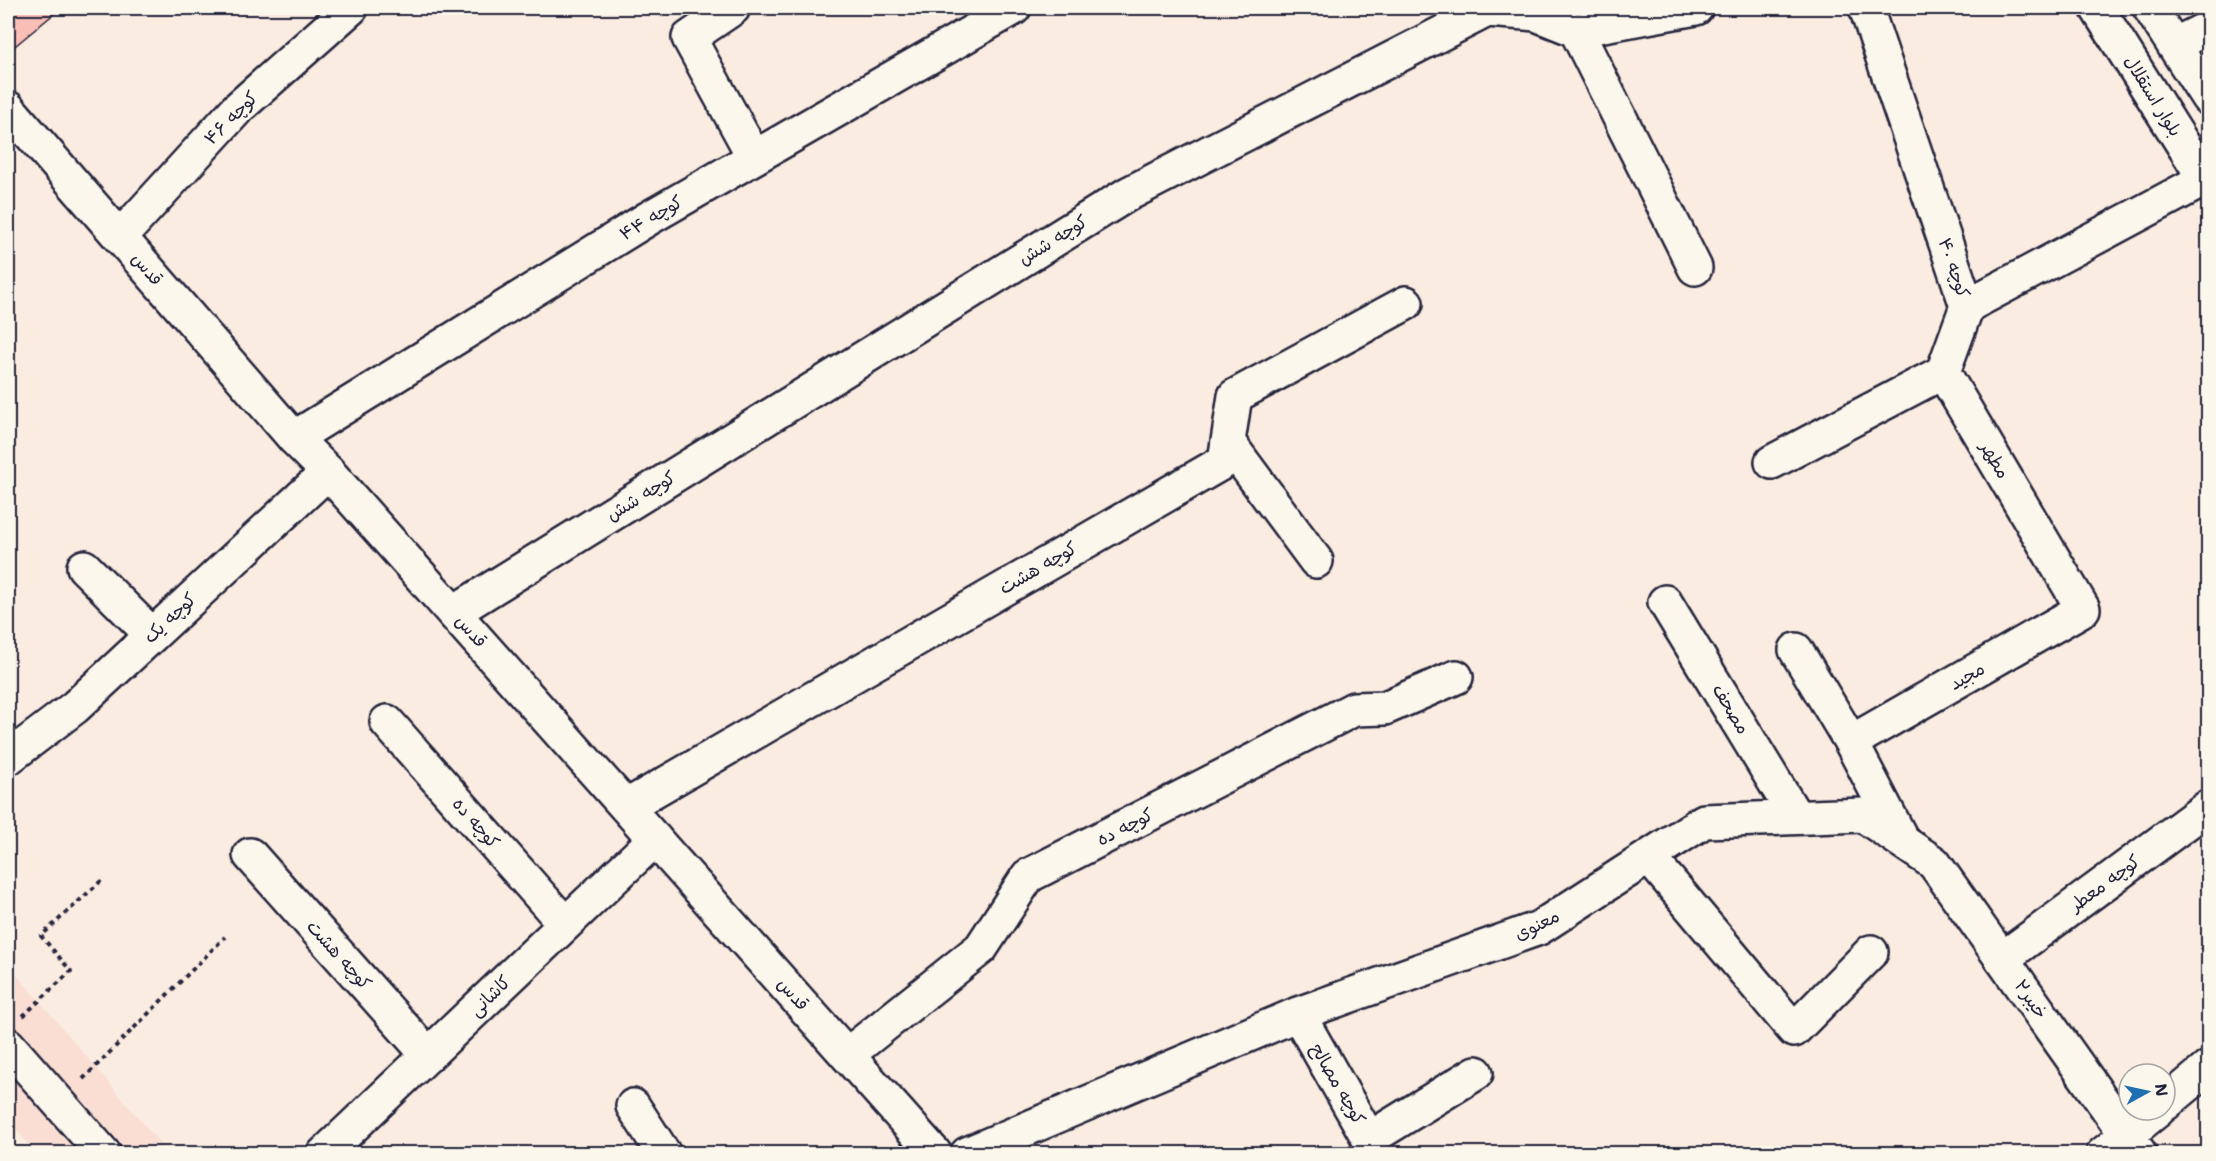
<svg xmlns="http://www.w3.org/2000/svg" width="2216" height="1161" font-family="'Shantell Sans','Playpen Sans Arabic',sans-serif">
<rect width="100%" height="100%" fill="#fbece1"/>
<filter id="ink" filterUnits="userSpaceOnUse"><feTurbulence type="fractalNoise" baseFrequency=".0167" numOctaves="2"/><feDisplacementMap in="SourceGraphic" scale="12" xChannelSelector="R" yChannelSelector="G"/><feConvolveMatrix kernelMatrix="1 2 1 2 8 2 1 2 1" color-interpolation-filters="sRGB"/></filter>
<g filter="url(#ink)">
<path fill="#faded4" d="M 8,964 L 165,1149 L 160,1153 L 35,1153 L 8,1119 Z"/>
<path fill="#f9beb6" stroke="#22223b" stroke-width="1.5" d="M 8,8 L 61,8 L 10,50 Z"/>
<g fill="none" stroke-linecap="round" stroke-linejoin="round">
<defs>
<g id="minor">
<path d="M 733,8 L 689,38 L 754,157"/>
<path d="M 1866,8 L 1967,306 L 2205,179"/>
<path d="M 1576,30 L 1695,268"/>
<path d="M 2174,45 L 2208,28"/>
<path d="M 8,108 L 294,438 L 328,472 L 935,1154"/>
<path d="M 120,237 L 237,109 L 351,8"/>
<path d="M 294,438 L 649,218 L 1014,8"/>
<path d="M 1228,442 L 1316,561"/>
<path d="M 1772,462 L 1943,372"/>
<path d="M 84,567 L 152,635"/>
<path d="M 1665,602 L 1796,817"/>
<path d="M 454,612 L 1128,194 L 1487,10 L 1536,14 L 1576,30 L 1696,8"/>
<path d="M 1796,650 L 1851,742 L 1902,840"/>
<path d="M 387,722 L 565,924"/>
<path d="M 1851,742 L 2083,609 L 1943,372 L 1967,306"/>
<path d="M 8,758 L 75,707 L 328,472"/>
<path d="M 627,806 L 1225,461 L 1235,396 L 1406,303"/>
<path d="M 250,855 L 428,1055"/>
<path d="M 1649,857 L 1794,1030 L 1871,952"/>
<path d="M 2002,959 L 2208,807"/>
<path d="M 1298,1014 L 1369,1139 L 1476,1073"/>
<path d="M 8,1045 L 104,1154"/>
<path d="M 847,1055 L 981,948 L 1028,876 L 1354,709 L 1385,708 L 1456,677"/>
<path d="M 2165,1104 L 2208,1068"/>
<path d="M 633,1106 L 664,1154"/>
<path d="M 324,1154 L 655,839"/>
<path d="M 967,1154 L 1298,1014 L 1539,928 L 1704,821 L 1863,815 L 1934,863 L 2140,1154"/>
<path d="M 2103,1154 L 2158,1110"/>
</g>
<g id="major">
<path d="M 2097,8 L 2208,184"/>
<path d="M 2150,8 L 2208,98"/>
</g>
</defs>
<use href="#minor" stroke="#22223b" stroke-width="38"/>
<use href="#major" stroke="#22223b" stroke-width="38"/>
<g stroke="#22223b" stroke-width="4" stroke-dasharray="4.5 4.5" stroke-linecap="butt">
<path d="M 23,1016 L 71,971 L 41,936 L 102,880"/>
<path d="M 83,1079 L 225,937"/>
</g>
<use href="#minor" stroke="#fbf7ec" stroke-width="33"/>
<use href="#major" stroke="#fbf7ec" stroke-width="33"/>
</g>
</g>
<g text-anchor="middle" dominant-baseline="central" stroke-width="5" stroke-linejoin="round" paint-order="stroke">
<g font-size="18" fill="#22223b" stroke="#fbf7ec">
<text transform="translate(2153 96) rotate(58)">بلوار استقلال</text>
<text transform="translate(231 118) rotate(-45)">کوچه ۴۶</text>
<text transform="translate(651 218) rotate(-31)">کوچه ۴۴</text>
<text transform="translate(1053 240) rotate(-32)">کوچه شش</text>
<text transform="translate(1954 268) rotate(71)">کوچه ۴۰</text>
<text transform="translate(147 269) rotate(49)">قدس</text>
<text transform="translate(1995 460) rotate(59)">مطهر</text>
<text transform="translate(641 496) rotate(-32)">کوچه شش</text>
<text transform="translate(1038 568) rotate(-30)">کوچه هشت</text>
<text transform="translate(170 618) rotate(-43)">کوچه یک</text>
<text transform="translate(471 631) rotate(48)">قدس</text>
<text transform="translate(1967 676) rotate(-30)">مجید</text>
<text transform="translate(1731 709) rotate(59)">مصحف</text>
<text transform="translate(476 823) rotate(49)">کوچه ده</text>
<text transform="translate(1125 827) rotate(-27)">کوچه ده</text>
<text transform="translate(2105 883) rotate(-36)">کوچه معطر</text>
<text transform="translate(1537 925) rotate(-26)">معنوی</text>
<text transform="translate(339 955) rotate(48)">کوچه هشت</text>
<text transform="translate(793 994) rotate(48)">قدس</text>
<text transform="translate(490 996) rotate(-44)">کاشانی</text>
<text transform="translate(2031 999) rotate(55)">خیبر۲</text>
<text transform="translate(1338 1084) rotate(60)">کوچه مصالح</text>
</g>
</g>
<rect width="2216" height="1161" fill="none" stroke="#fbf7ec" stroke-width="30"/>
<rect x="15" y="15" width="2186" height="1131" fill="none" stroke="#22223b" stroke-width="2" filter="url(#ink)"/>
<g transform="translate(2147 1092) rotate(82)"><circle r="28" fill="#fbf7ec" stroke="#a4a2a5" stroke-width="1.5"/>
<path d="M0-4.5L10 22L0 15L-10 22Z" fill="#1f6fb2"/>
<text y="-9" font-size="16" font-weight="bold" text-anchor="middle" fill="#22223b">N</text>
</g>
</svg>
